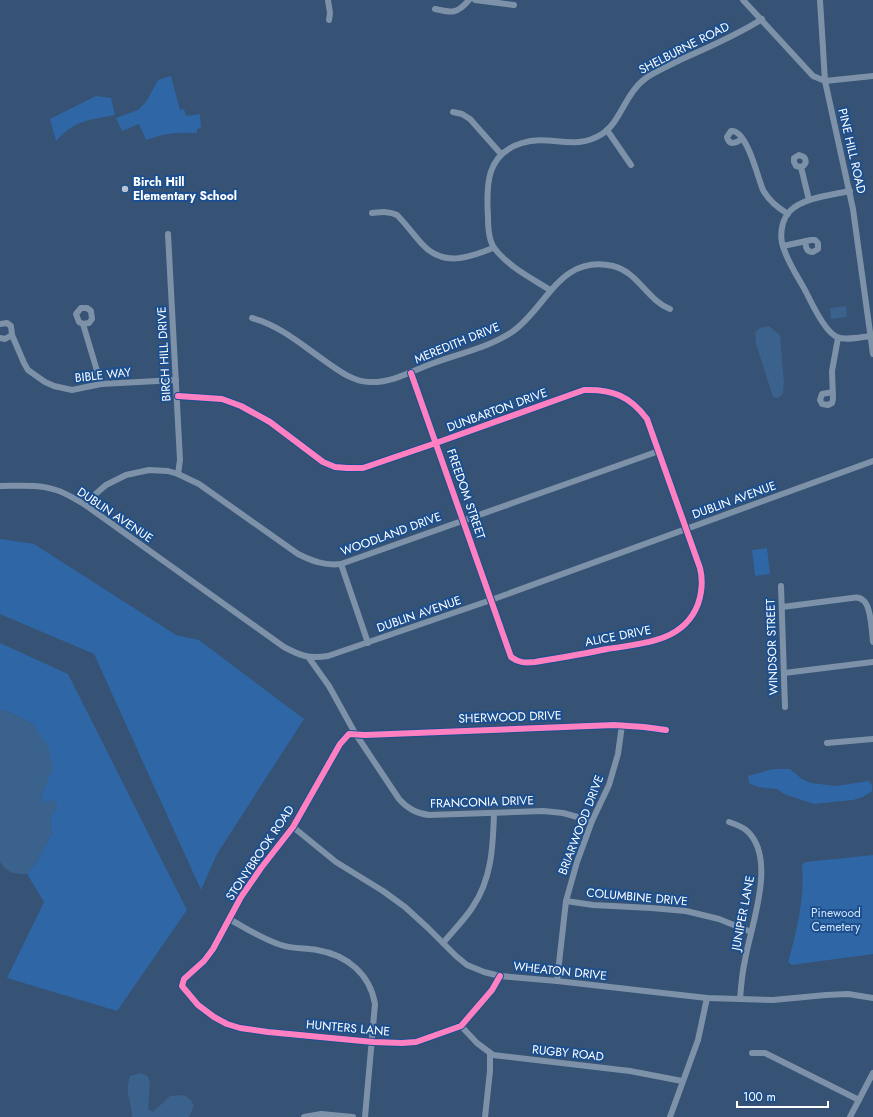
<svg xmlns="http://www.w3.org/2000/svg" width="873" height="1117" font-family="Jost,sans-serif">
<rect width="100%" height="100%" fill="#365274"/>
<g fill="#2f66a5">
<path d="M 171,76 L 180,110 L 184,109 L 186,116 L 200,114 L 201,128 L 197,129 L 197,133 C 177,132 166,133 146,140 L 139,124 L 122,131 L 116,118 L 138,110 L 146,102 L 158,80 Z"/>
<path d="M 96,96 L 111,98 L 115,115 C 89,120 75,120 56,141 L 50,119 Z"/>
<path d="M 0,539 L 34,544 L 176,635 L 199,640 L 304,719 L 217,854 L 201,890 L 94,654 L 0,614 Z"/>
<path d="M 767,548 L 770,574 L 755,576 L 752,550 Z"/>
<path d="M 0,643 L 68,674 L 187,910 L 117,1011 L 7,978 L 44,902 L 27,874 L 37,861 L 52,833 L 50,820 L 57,806 L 40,800 L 45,786 L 33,724 L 13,714 L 0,709 Z"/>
<path d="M 773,769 L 790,769 L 802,779 L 811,783 L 836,786 L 868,781 L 872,785 L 872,791 L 863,797 L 853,800 L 814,804 L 784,794 L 777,789 L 758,787 L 749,783 L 748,776 Z"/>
<path d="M 873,855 L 873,954 L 792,965 L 788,962 C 797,930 805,898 802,864 L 806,862 Z"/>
</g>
<g fill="#3b618d">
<path d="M 846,306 L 847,317 L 831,319 L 830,308 Z"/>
<path d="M 769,326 L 780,335 L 784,383 L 783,394 L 778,398 L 773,397 L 756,344 L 755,332 L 760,328 Z"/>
<path d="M 0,709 L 13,714 L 33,724 L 49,748 L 53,768 L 40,799 L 46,802 L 54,800 L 57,806 L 50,820 L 52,833 L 37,861 L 27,874 C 13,874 9,874 0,862 Z"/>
<path d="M 140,1073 L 148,1076 L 150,1084 L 148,1109 L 153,1112 L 170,1096 L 184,1095 L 191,1100 L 194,1106 L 189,1117 L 132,1117 C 132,1100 124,1095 130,1076 Z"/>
</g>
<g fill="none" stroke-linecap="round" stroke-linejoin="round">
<g stroke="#7d92a8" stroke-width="6">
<path d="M 328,0 L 330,13 L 329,20"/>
<path d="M 475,0 L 514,5"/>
<path d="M 743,0 L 813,76 L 825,81 L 873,76"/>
<path d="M 820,0 L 825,81 L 853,209 L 873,354"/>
<path d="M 435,9 C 452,13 457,14 469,0"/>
<path d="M 453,112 L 462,114 L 470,119 L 501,154"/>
<path d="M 607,130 L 631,165"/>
<path d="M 742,139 C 736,143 729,146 727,137 L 731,131 C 747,129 758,179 763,190 C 769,201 778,208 788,214"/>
<path d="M 801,167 L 796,166 L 794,162 L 794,158 L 799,155 L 804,157 C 807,161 806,165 801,167 L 809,200"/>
<path d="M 850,191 C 831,195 803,198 790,211 C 782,219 780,233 782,243 C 786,260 798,277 806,292 C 812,304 818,317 826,327 C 829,331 833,335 837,337 C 846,341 861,337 871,336"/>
<path d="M 372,213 C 382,212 389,211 397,215 C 406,224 413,234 422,244 C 443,267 468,258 493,248"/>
<path d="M 168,234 L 180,460 L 178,474"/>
<path d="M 783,246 L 811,240 L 815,240 L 818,243 L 818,249 L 813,252 C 806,252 806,247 805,241"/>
<path d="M 550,290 C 531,278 509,267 495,249 C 489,242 488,226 488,217 C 486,185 486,154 522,143 C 550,134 574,152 602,134 C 621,122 625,93 646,78 C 656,71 668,66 678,61 C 706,48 736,36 762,19"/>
<path d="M 252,318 C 279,325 302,345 325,361 C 338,370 353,382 370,382 C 392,383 412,371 431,364 C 457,354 488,348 512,332 C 547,308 559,254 613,266 C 638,272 647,300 670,309"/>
<path d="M 0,324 L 7,323 L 11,326 L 12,335 L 24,363 L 28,370 L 45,382 L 54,386 L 72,390 L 101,384 L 176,380"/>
<path d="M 83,324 L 79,322 L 76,314 L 81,308 L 87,308 L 91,311 L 92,319 L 89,323 L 83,324 L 101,384"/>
<path d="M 0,338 L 5,339 L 12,335"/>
<path d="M 833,392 L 822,394 L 820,400 L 822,404 L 828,405 L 832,403 L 833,399 L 832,371 L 838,338"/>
<path d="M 178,396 L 222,399 L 241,406 L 270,422 L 323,462 L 335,467 L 347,468 L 363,468 L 436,443 L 584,390 C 612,389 630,396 647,419 L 700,568 C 703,580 702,592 698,604 C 684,642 641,644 607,649 C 583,654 559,658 535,662 C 525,663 519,663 511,657 L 411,373"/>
<path d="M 0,486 C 19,486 38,484 56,490 C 66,493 75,499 84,504 L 284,647 C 301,656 309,659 328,656 L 491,600 L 873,461"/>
<path d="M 84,504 L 106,485 L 126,475 L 149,470 L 168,471 L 178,474 L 199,484 L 298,554 C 312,561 325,566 341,564 L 659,451"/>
<path d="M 341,564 L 368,643"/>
<path d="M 781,586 L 785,707"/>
<path d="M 782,607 L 852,598 C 856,597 861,598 864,601 C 871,607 872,633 873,642"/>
<path d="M 309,658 L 329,686 L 355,733 L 399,799 C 408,809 416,813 429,815 L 543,811 L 563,813 L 592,821"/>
<path d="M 784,673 L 873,662"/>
<path d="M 827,743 L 873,739"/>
<path d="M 729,822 C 735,824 741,826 746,830 C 778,857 751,925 745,960 C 742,973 741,986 740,999"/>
<path d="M 293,827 L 336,862 L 383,891 L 405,907 L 428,928 L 456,956 L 467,965 L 484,972 L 500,976 L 557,981 L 707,998 L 773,1000 L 826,995 L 848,994 L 873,998"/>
<path d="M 566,901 L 593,905 L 651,908 L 686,911 L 719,919 L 751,932"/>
<path d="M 229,919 C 246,928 262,939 281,945 C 292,949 305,948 317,950 C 347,955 370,974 375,1004 L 365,1117"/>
<path d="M 443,943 C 453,931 464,920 472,908 C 492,879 493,846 494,813"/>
<path d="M 500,976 L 492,990 L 461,1026 L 416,1042 L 402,1043 L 373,1042 L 268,1032 L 240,1028 L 227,1024 L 214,1017 L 198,1005 L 182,986 L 184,979 L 204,961 L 213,949 L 241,897 L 261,868 L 293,827 L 340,744 L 349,734 L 365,735 L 614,725 L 644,727 L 666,730"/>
<path d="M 557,981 L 566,901 L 577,862 L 592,821 L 609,785 L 618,754 L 622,725"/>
<path d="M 461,1026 L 477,1043 L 493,1055 L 630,1071 L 682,1081"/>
<path d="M 752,1053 L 765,1053 L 859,1100"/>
<path d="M 304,1117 L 321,1114 L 353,1117"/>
<path d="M 485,1117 L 490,1071 L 490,1054"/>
<path d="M 670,1117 L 698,1040 L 707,998"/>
<path d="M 850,1117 L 873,1073"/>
</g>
<defs>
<g id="cycleway">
<path d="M 178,396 L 222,399 L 241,406 L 270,422 L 323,462 L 335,467 L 347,468 L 363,468 L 436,443 L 584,390 C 612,389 630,396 647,419 L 700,568 C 703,580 702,592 698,604 C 684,642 641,644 607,649 C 583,654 559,658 535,662 C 525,663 519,663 511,657 L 411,373"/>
<path d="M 500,976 L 492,990 L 461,1026 L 416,1042 L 402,1043 L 373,1042 L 268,1032 L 240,1028 L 227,1024 L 214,1017 L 198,1005 L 182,986 L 184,979 L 204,961 L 213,949 L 241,897 L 261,868 L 293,827 L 340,744 L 349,734 L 365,735 L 614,725 L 644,727 L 666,730"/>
</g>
</defs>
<use href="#cycleway" stroke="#1b4f8f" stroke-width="8"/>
<use href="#cycleway" stroke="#ff80c0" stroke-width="6"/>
</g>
<circle fill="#b9c2ce" stroke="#1b4f8f" stroke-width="1.5" cx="125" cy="189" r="4"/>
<g text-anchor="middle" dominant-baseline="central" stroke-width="4" stroke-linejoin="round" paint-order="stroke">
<g font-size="12" fill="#fff" stroke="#1b4f8f">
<text transform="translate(684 48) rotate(-27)">SHELBURNE ROAD</text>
<text transform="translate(852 151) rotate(77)">PINE HILL ROAD</text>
<text transform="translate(457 343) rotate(-22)">MEREDITH DRIVE</text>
<text transform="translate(164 354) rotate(-93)">BIRCH HILL DRIVE</text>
<text transform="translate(103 375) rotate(-6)">BIBLE WAY</text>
<text transform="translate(497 410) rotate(-20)">DUNBARTON DRIVE</text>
<text transform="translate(466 494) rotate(71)">FREEDOM STREET</text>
<text transform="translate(734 500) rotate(-20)">DUBLIN AVENUE</text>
<text transform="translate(115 515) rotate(34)">DUBLIN AVENUE</text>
<text transform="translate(391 534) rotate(-20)">WOODLAND DRIVE</text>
<text transform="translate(419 614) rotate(-19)">DUBLIN AVENUE</text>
<text transform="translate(618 636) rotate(-11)">ALICE DRIVE</text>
<text transform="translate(772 647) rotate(-92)">WINDSOR STREET</text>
<text transform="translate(510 717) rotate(-2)">SHERWOOD DRIVE</text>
<text transform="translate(482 802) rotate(-2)">FRANCONIA DRIVE</text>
<text transform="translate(581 825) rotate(-69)">BRIARWOOD DRIVE</text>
<text transform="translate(260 853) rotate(-56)">STONYBROOK ROAD</text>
<text transform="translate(637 897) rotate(5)">COLUMBINE DRIVE</text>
<text transform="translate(743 913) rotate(-79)">JUNIPER LANE</text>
<text transform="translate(560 971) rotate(6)">WHEATON DRIVE</text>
<text transform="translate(348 1028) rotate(5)">HUNTERS LANE</text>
<text transform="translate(568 1053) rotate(6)">RUGBY ROAD</text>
</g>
<g font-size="12" font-weight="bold" fill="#fff" stroke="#1b4f8f" text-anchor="start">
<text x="133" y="182">Birch Hill<tspan x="133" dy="14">Elementary School</tspan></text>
</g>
<g font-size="12" fill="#cfe3fa" stroke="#1b4f8f">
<text x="836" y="913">Pinewood<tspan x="836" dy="14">Cemetery</tspan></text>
</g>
</g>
<path d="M737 1101v6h91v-6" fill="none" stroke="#ffffff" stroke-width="2"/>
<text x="743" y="1101" font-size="12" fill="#ffffff" stroke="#1b4f8f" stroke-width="3" paint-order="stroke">100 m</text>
</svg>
